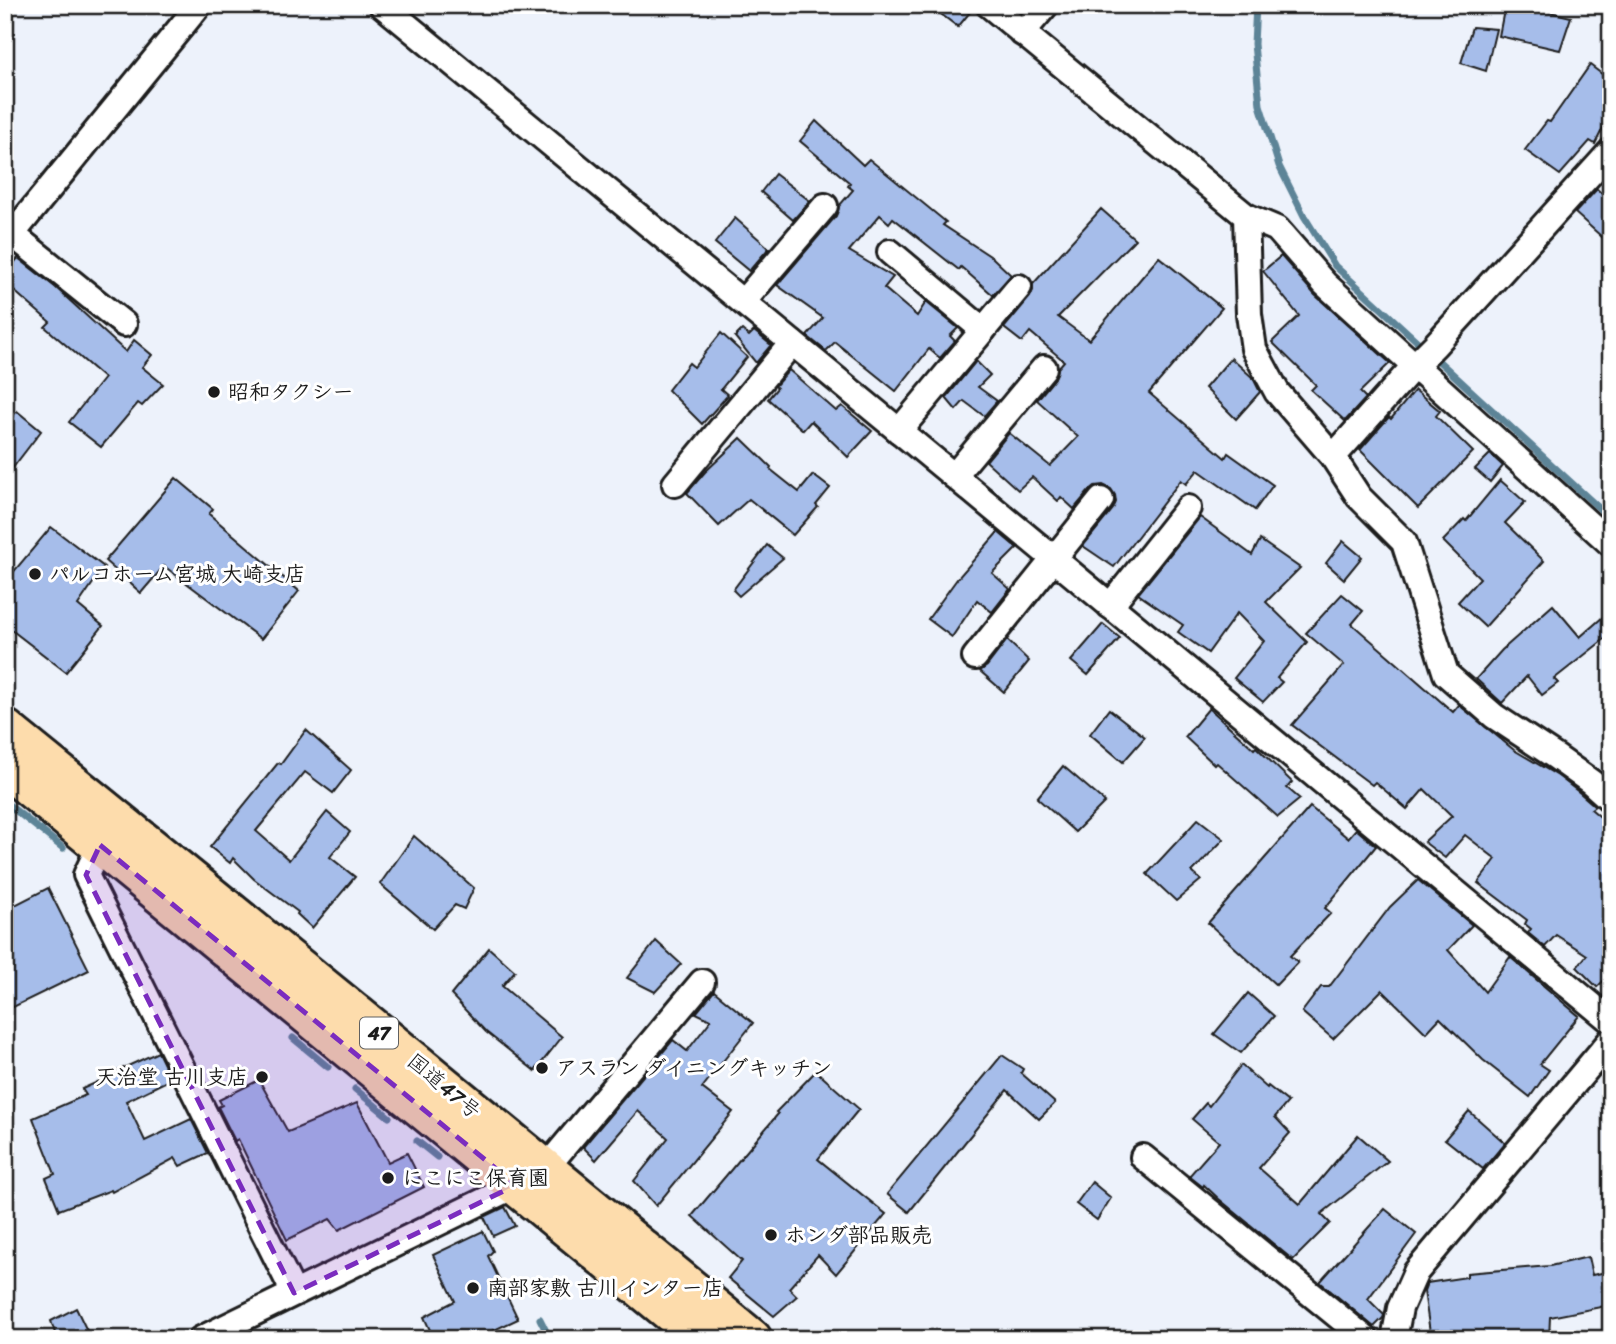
<svg xmlns="http://www.w3.org/2000/svg" width="1616" height="1344" font-family="Sriracha,'Klee One',sans-serif">
<rect width="100%" height="100%" fill="#edf2fb"/>
<filter id="ink" filterUnits="userSpaceOnUse"><feTurbulence type="fractalNoise" baseFrequency=".0143" numOctaves="2"/><feDisplacementMap in="SourceGraphic" scale="14" xChannelSelector="R" yChannelSelector="G"/><feConvolveMatrix kernelMatrix="1 2 1 2 8 2 1 2 1" color-interpolation-filters="sRGB"/></filter>
<g filter="url(#ink)">
<g fill="none" stroke-linecap="round" stroke-linejoin="round">
<g stroke="#5d8497" stroke-width="7">
<path d="M 1256,5 L 1254,44 L 1260,105 L 1279,166 L 1304,216 L 1335,266 L 1611,519"/>
<path d="M 5,802 L 63,848"/>
<path d="M 293,1038 L 328,1067"/>
<path d="M 355,1089 L 389,1117"/>
<path d="M 417,1141 L 437,1157"/>
<path d="M 540,1319 L 550,1339"/>
</g>
</g>
<g fill="#a6bdea" stroke="#1c1c1c" stroke-width="2">
<path d="M 929,5 L 975,5 L 975,6 L 958,27 Z"/>
<path d="M 1505,5 L 1520,5 L 1571,17 L 1560,50 L 1499,36 Z"/>
<path d="M 1472,27 L 1496,29 L 1486,71 L 1461,63 Z"/>
<path d="M 1590,65 L 1611,81 L 1611,112 L 1595,144 L 1590,141 L 1560,175 L 1525,150 L 1547,121 L 1550,122 Z"/>
<path d="M 816,121 L 863,165 L 869,159 L 946,222 L 943,225 L 993,258 L 1011,275 L 993,295 L 961,267 L 959,270 L 893,218 L 889,223 L 880,215 L 849,251 L 893,277 L 884,288 L 917,316 L 926,302 L 958,328 L 950,336 L 955,341 L 940,358 L 929,349 L 896,391 L 835,342 L 826,351 L 807,336 L 823,318 L 777,285 L 836,216 L 839,206 L 853,190 L 848,186 L 850,183 L 800,141 Z"/>
<path d="M 775,174 L 810,201 L 793,220 L 761,192 Z"/>
<path d="M 1597,189 L 1611,202 L 1611,245 L 1575,213 Z"/>
<path d="M 1101,209 L 1135,239 L 1058,317 L 1089,340 L 1159,257 L 1222,308 L 1149,393 L 1225,458 L 1228,453 L 1273,485 L 1255,510 L 1198,470 L 1186,484 L 1181,480 L 1114,567 L 1083,546 L 1113,509 L 1116,502 L 1115,495 L 1111,489 L 1103,485 L 1095,486 L 1089,491 L 1074,509 L 1061,497 L 1058,501 L 1032,477 L 1018,490 L 986,461 L 1009,433 L 1050,466 L 1078,437 L 1037,400 L 1055,378 L 1058,368 L 1064,361 L 1030,332 L 1022,342 L 1004,328 L 1030,297 L 1033,290 L 1033,284 Z"/>
<path d="M 735,218 L 769,248 L 749,271 L 715,243 Z"/>
<path d="M 1281,256 L 1315,295 L 1390,363 L 1360,392 L 1366,398 L 1345,421 L 1311,390 L 1316,385 L 1272,342 L 1299,316 L 1263,271 Z"/>
<path d="M 18,258 L 55,287 L 126,352 L 134,340 L 152,355 L 142,367 L 163,384 L 142,406 L 138,403 L 101,447 L 69,422 L 104,378 L 45,327 L 50,322 L 5,283 L 5,274 Z"/>
<path d="M 742,330 L 749,336 L 754,331 L 771,345 L 756,363 L 735,337 Z"/>
<path d="M 721,333 L 747,357 L 721,389 L 728,395 L 702,424 L 668,390 L 689,363 L 694,367 Z"/>
<path d="M 1231,358 L 1253,378 L 1260,392 L 1236,419 L 1205,388 Z"/>
<path d="M 976,361 L 990,375 L 978,387 L 997,401 L 984,416 L 964,401 L 956,410 L 946,398 Z"/>
<path d="M 789,370 L 836,411 L 842,406 L 872,431 L 848,457 L 811,421 L 803,430 L 768,399 L 777,388 L 775,386 Z"/>
<path d="M 1415,390 L 1440,411 L 1436,416 L 1473,452 L 1418,508 L 1360,450 L 1389,417 L 1391,419 Z"/>
<path d="M 17,411 L 41,431 L 5,478 L 5,426 Z"/>
<path d="M 741,438 L 771,467 L 770,469 L 799,492 L 813,475 L 830,488 L 816,505 L 818,507 L 793,535 L 749,499 L 719,526 L 687,493 L 705,472 Z"/>
<path d="M 1490,454 L 1503,466 L 1490,482 L 1475,469 Z"/>
<path d="M 176,478 L 213,509 L 209,514 L 299,591 L 261,639 L 164,566 L 141,593 L 105,561 Z"/>
<path d="M 1500,480 L 1525,502 L 1505,523 L 1544,561 L 1485,627 L 1458,602 L 1480,578 L 1443,541 L 1464,519 L 1466,521 Z"/>
<path d="M 1200,517 L 1252,555 L 1260,540 L 1300,568 L 1266,602 L 1307,642 L 1277,678 L 1282,682 L 1263,702 L 1234,678 L 1264,641 L 1237,613 L 1208,653 L 1178,632 L 1183,625 L 1138,594 Z"/>
<path d="M 51,527 L 104,567 L 78,605 L 103,626 L 66,672 L 5,625 L 5,582 Z"/>
<path d="M 998,532 L 1017,548 L 992,573 L 1010,589 L 992,612 L 977,600 L 952,637 L 928,619 L 957,579 Z"/>
<path d="M 1343,541 L 1362,557 L 1344,579 L 1326,563 Z"/>
<path d="M 767,545 L 783,558 L 739,596 L 733,590 Z"/>
<path d="M 1342,594 L 1363,611 L 1352,624 L 1453,712 L 1459,705 L 1514,750 L 1558,776 L 1580,793 L 1595,806 L 1591,809 L 1611,826 L 1611,974 L 1597,987 L 1577,967 L 1587,955 L 1556,935 L 1545,947 L 1528,933 L 1531,929 L 1525,924 L 1527,920 L 1478,883 L 1496,859 L 1465,835 L 1445,858 L 1424,842 L 1452,816 L 1424,789 L 1407,809 L 1375,782 L 1372,785 L 1292,725 L 1344,665 L 1306,633 Z"/>
<path d="M 1553,605 L 1580,637 L 1611,610 L 1611,634 L 1554,679 L 1558,683 L 1542,695 L 1527,676 L 1502,703 L 1476,679 L 1502,650 Z"/>
<path d="M 1103,624 L 1120,638 L 1088,675 L 1071,661 Z"/>
<path d="M 1007,640 L 1029,661 L 1004,692 L 980,671 L 987,666 Z"/>
<path d="M 1209,708 L 1254,749 L 1256,747 L 1292,782 L 1287,788 L 1300,799 L 1278,817 L 1217,763 L 1215,765 L 1185,737 Z"/>
<path d="M 1109,709 L 1145,737 L 1123,762 L 1090,734 Z"/>
<path d="M 306,730 L 351,770 L 333,793 L 305,772 L 256,831 L 289,860 L 327,812 L 350,832 L 330,857 L 355,877 L 312,928 L 297,914 L 298,912 L 254,879 L 233,858 L 230,863 L 210,847 L 278,763 L 281,764 Z"/>
<path d="M 1063,766 L 1105,802 L 1075,832 L 1037,798 Z"/>
<path d="M 1310,807 L 1348,838 L 1356,829 L 1376,846 L 1325,908 L 1331,913 L 1290,956 L 1298,962 L 1276,985 L 1208,923 Z"/>
<path d="M 1198,819 L 1224,839 L 1192,872 L 1201,880 L 1176,901 L 1147,874 Z"/>
<path d="M 414,836 L 474,888 L 464,909 L 455,905 L 433,929 L 380,884 Z"/>
<path d="M 1418,880 L 1472,925 L 1448,950 L 1485,992 L 1510,957 L 1579,1016 L 1540,1064 L 1549,1070 L 1530,1097 L 1483,1060 L 1440,1018 L 1426,1033 L 1382,990 L 1333,1039 L 1302,1012 L 1321,987 L 1329,987 L 1390,907 Z"/>
<path d="M 48,888 L 89,970 L 5,1011 L 5,910 Z"/>
<path d="M 656,941 L 681,964 L 655,992 L 627,978 Z"/>
<path d="M 489,948 L 515,971 L 502,986 L 562,1037 L 535,1071 L 486,1032 L 451,995 Z"/>
<path d="M 714,991 L 753,1023 L 702,1088 L 733,1112 L 656,1206 L 634,1181 L 668,1138 L 638,1111 L 596,1160 L 583,1147 L 673,1040 L 687,1051 L 711,1020 L 696,1013 Z"/>
<path d="M 1248,993 L 1274,1016 L 1241,1053 L 1214,1034 Z"/>
<path d="M 158,1052 L 171,1079 L 126,1101 L 145,1141 L 191,1119 L 208,1153 L 180,1166 L 175,1158 L 112,1192 L 111,1190 L 59,1210 L 46,1178 L 55,1174 L 33,1118 L 86,1095 L 82,1089 L 118,1073 L 117,1071 Z"/>
<path d="M 1002,1055 L 1023,1069 L 1021,1073 L 1055,1103 L 1039,1119 L 1007,1090 L 909,1212 L 887,1194 Z"/>
<path d="M 1241,1065 L 1267,1088 L 1268,1086 L 1288,1102 L 1275,1117 L 1290,1133 L 1259,1168 L 1300,1204 L 1358,1135 L 1388,1161 L 1321,1214 L 1330,1223 L 1293,1260 L 1219,1199 L 1204,1185 L 1203,1187 L 1189,1176 L 1219,1142 L 1192,1119 L 1206,1103 L 1209,1106 Z"/>
<path d="M 816,1071 L 859,1109 L 818,1159 L 886,1214 L 836,1274 L 818,1255 L 789,1288 L 797,1296 L 774,1316 L 728,1278 L 742,1261 L 692,1216 L 778,1114 L 776,1112 Z"/>
<path d="M 259,1080 L 288,1132 L 357,1103 L 388,1162 L 407,1153 L 424,1187 L 339,1230 L 330,1219 L 287,1240 L 238,1139 L 235,1141 L 218,1107 L 222,1105 L 219,1100 Z"/>
<path d="M 1469,1111 L 1505,1143 L 1483,1169 L 1445,1139 Z"/>
<path d="M 1092,1182 L 1111,1198 L 1097,1220 L 1076,1204 Z"/>
<path d="M 505,1207 L 515,1226 L 493,1236 L 484,1217 Z"/>
<path d="M 1385,1209 L 1416,1234 L 1368,1299 L 1384,1315 L 1383,1318 L 1374,1327 L 1320,1282 Z"/>
<path d="M 483,1231 L 493,1251 L 488,1256 L 518,1319 L 475,1339 L 434,1339 L 424,1317 L 455,1301 L 433,1255 Z"/>
<path d="M 1588,1257 L 1592,1275 L 1611,1271 L 1611,1305 L 1550,1317 L 1549,1339 L 1431,1339 L 1424,1291 L 1427,1283 L 1467,1277 L 1467,1273 L 1550,1266 Z"/>
<path d="M 76,1308 L 91,1339 L 57,1339 L 51,1321 Z"/>
</g>
<g fill="none" stroke-linecap="round" stroke-linejoin="round">
<defs>
<g id="minor">
<path d="M 382,5 L 954,476 L 1611,1021"/>
<path d="M 989,5 L 1246,216 L 1249,314 L 1254,349 L 1277,392 L 1333,457"/>
<path d="M 1022,33 L 1046,5"/>
<path d="M 1611,151 L 1435,345 L 1415,365 L 1333,457 L 1359,497 L 1404,542 L 1446,674 L 1494,716 L 1556,757 L 1591,782 L 1611,800"/>
<path d="M 1246,216 L 1277,229 L 1325,284 L 1611,544"/>
<path d="M 12,234 L 124,324"/>
<path d="M 5,243 L 199,5"/>
<path d="M 890,252 L 983,330"/>
<path d="M 743,302 L 825,206"/>
<path d="M 899,431 L 1019,287"/>
<path d="M 954,476 L 1044,368"/>
<path d="M 675,484 L 792,343"/>
<path d="M 1110,606 L 1188,508"/>
<path d="M 975,657 L 1101,500"/>
<path d="M 100,845 L 86,875 L 294,1293"/>
<path d="M 1143,1157 L 1366,1339"/>
<path d="M 545,1169 L 702,982"/>
<path d="M 201,1339 L 516,1185"/>
<path d="M 1394,1339 L 1400,1308 L 1416,1272 L 1611,1040"/>
</g>
<g id="trunk">
<path d="M 5,729 L 399,1049 L 752,1339"/>
<path d="M 5,767 L 703,1339"/>
</g>
</defs>
<use href="#minor" stroke="#1c1c1c" stroke-width="30"/>
<use href="#trunk" stroke="#1c1c1c" stroke-width="44"/>
<use href="#minor" stroke="#fff" stroke-width="24"/>
<use href="#trunk" stroke="#fddcac" stroke-width="38"/>
</g>
</g>
<path fill="#7b2cbf" fill-opacity="0.2" stroke="#7b2cbf" stroke-width="5" stroke-dasharray="14 9" stroke-linejoin="round" d="M 100,845 L 516,1185 L 294,1293 L 86,875 Z"/>
<g fill="#1c1c1c" stroke="#fff" stroke-width="2.5">
<circle cx="214" cy="392" r="7"/>
<circle cx="35" cy="574" r="7"/>
<circle cx="542" cy="1068" r="7"/>
<circle cx="262" cy="1077" r="7"/>
<circle cx="388" cy="1178" r="7"/>
<circle cx="771" cy="1235" r="7"/>
<circle cx="473" cy="1288" r="7"/>
</g>
<g text-anchor="middle" dominant-baseline="central" stroke-width="6" stroke-linejoin="round" paint-order="stroke">
<rect fill="#fff" stroke="#606060" stroke-width="2" x="360" y="1017.5" width="38" height="31" rx="5"/>
<g font-size="19" font-weight="bold" fill="#1c1c1c">
<text x="379" y="1033">47</text>
</g>
<g font-size="21" font-weight="bold" fill="#1c1c1c" stroke="#fff" text-anchor="start">
<text x="228" y="392">昭和タクシー</text>
<text x="49" y="574">パルコホーム宮城 大崎支店</text>
<text x="556" y="1068">アスラン ダイニングキッチン</text>
<text x="248" y="1077" text-anchor="end">天治堂 古川支店</text>
<text x="402" y="1178">にこにこ保育園</text>
<text x="785" y="1235">ホンダ部品販売</text>
<text x="487" y="1288">南部家敷 古川インター店</text>
</g>
<g font-size="21" fill="#1c1c1c" stroke="#fff">
<text transform="translate(444 1086) rotate(40)">国道47号</text>
</g>
</g>
<rect width="1616" height="1344" fill="none" stroke="#fff" stroke-width="28"/>
<rect x="14" y="14" width="1588" height="1316" fill="none" stroke="#1c1c1c" stroke-width="2.5" filter="url(#ink)"/>
</svg>
